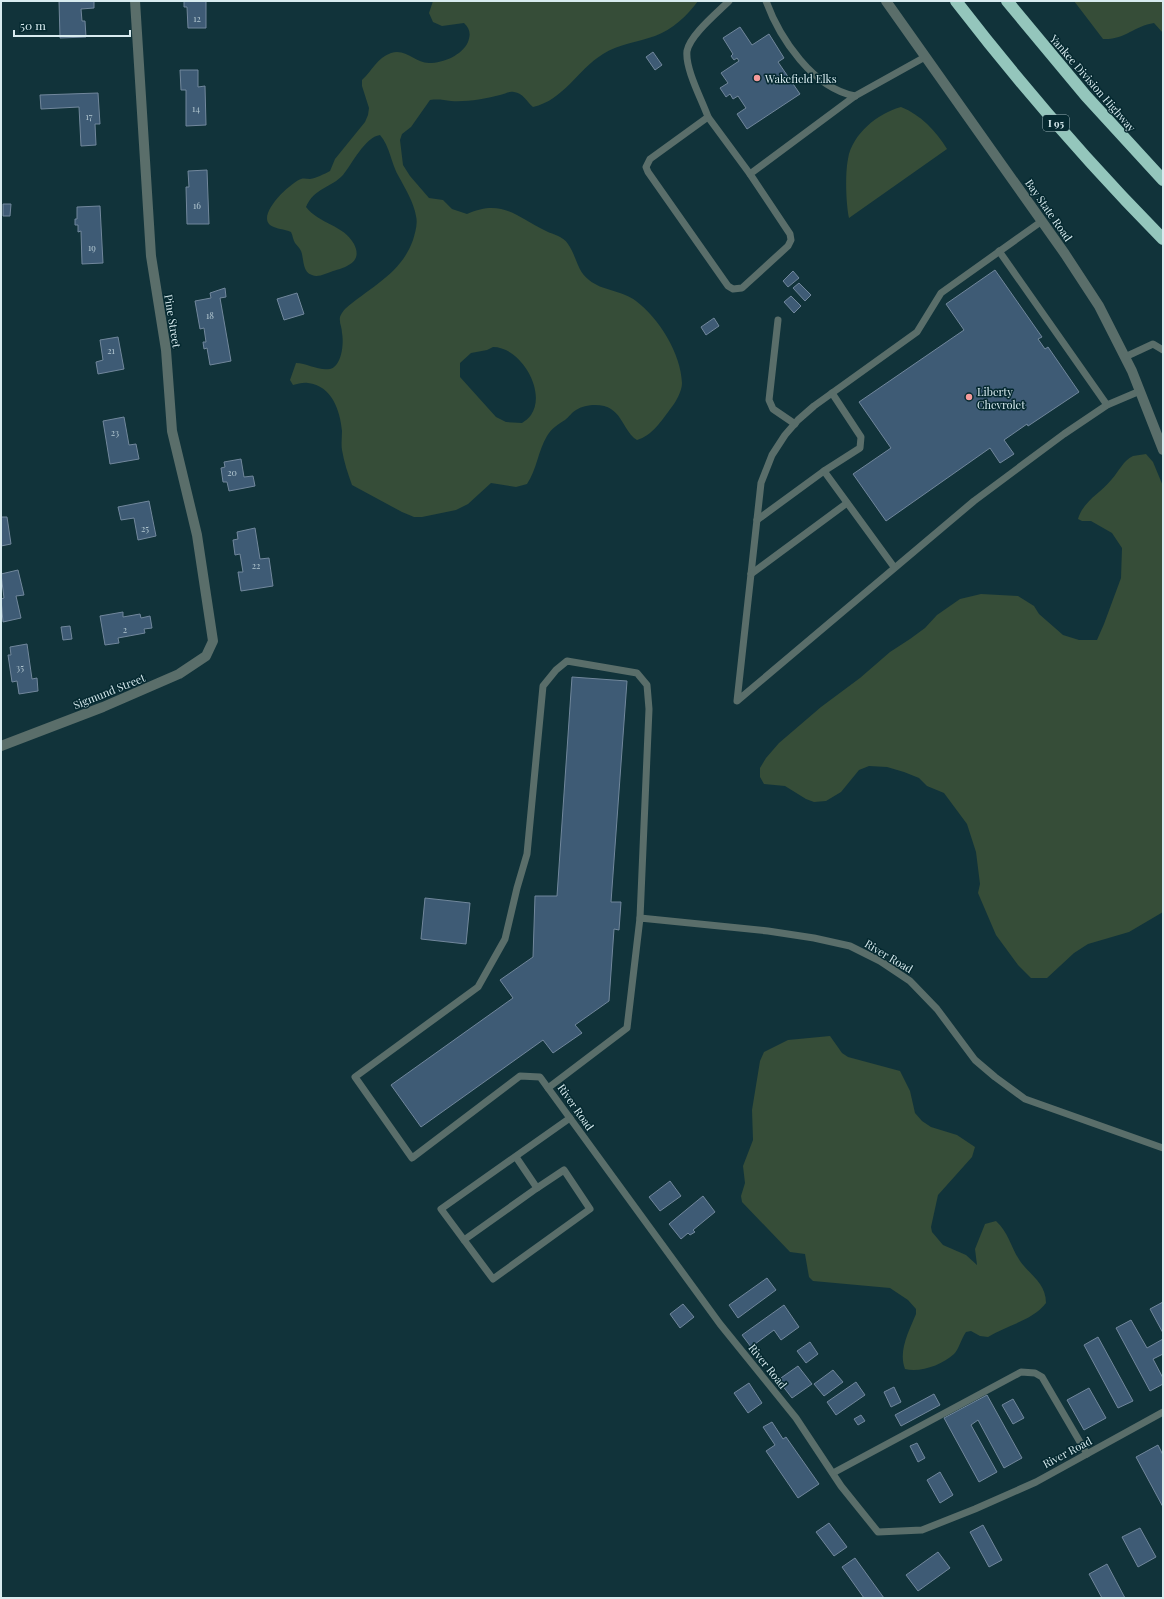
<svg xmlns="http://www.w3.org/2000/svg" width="1164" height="1599" font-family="'Playfair Display',serif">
<rect width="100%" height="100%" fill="#11333a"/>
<g fill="#364d38" fill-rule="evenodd">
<path d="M 433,1 L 698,1 C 688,15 672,30 655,36 C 638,42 619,44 603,54 C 577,70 564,100 533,107 C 527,102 523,93 514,92 C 508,91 505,94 500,95 C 484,99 467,102 451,101 C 444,100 438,99 430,100 L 411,127 L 402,134 L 400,140 L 403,165 L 410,176 L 429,198 L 443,200 L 452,209 L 467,214 C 502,198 517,217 546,231 C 554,235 563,236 568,244 C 577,257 577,271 589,280 C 602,291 622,290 636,301 C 659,318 681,354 682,383 C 682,391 676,402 671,408 C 662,420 652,436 637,440 L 634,438 C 625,430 622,416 611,409 C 603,403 585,404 576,410 C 572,412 569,417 565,420 C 557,425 552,428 547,436 C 538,451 537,469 527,484 L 516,487 L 491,483 L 468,504 L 456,510 L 422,517 L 414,517 L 402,512 L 352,485 C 348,474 344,462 342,450 C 341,444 342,437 342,431 C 340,410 332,386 308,383 C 303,382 298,384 293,385 L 290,380 L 296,363 C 307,363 318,371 330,369 C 342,366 344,343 342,333 C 342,327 339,323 340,317 C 341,314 343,311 345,309 C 370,287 401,274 413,240 C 415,233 418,224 416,216 C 414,203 405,188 399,177 C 391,164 390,146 380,135 C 365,137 352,164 343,175 C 331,188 314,188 306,207 C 319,224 344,225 354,244 C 363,262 347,267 333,271 C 327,273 318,278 312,275 C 302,272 304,258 301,251 C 300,248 297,246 295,243 C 293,240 293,236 291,232 C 285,229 275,229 270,225 C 257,214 290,183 301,179 C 304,178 307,179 310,179 C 317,178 324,174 330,171 L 335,159 L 365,122 L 368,115 L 369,108 L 362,86 L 362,80 C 372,71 377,58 391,53 C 406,48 415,63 429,63 C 444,63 462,55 468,42 C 471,34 470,29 464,23 L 442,26 L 433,22 L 429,13 ZM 493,347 C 521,347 547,392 531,415 C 529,418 525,421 522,423 L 506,422 L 496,417 L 460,377 L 460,363 L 471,353 L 487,350 Z"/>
<path d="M 1074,1 L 1163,1 L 1163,33 L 1154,23 C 1134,26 1125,40 1103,39 Z"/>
<path d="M 901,107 C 921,115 936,131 947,149 L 849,218 C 846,203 845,174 848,159 C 852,134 878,113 901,107 Z"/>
<path d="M 1146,454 L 1153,462 L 1163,486 L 1163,912 L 1129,932 L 1088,944 L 1074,953 L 1047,978 L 1031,978 L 1018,965 L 996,935 L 978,893 L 980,884 L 976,852 L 967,824 L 944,793 L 927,786 L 919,778 L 904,772 L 887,767 L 869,766 L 859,770 L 841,792 L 826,801 L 814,802 L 806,799 L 785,786 L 764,784 L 760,777 L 760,768 L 766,758 L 779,743 L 821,707 L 860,678 L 890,652 L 910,639 L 925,628 L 937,615 L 960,599 L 981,594 L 1018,596 L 1034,606 L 1039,614 L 1063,635 L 1079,640 L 1097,640 L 1104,624 L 1121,578 L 1122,548 L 1112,533 L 1091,521 L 1082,521 L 1078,519 C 1083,501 1101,493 1112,479 C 1119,471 1123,461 1133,456 C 1137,455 1142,455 1146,454 Z"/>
<path d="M 830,1036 L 842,1053 L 848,1057 L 900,1071 L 910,1091 L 915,1113 L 922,1121 L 931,1127 L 957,1135 L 975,1147 L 972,1157 L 938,1195 L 931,1227 L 932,1232 L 943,1245 L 966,1255 L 977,1265 L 975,1249 L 985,1224 L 996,1221 C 1009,1233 1011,1248 1020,1261 C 1030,1275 1046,1283 1046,1303 C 1032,1321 1007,1325 988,1337 L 980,1336 L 971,1331 L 966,1332 C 961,1339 959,1349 954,1354 C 942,1365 920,1373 905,1369 C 898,1351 909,1331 916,1314 L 916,1309 L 908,1300 L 890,1288 L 813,1281 L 809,1277 L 805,1254 L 790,1252 L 742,1202 L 741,1196 L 745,1183 L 743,1166 L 753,1140 L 752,1110 L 760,1061 L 764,1052 L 788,1040 Z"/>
</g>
<g fill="#3e5b75" stroke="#71879c">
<path d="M 59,1 L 94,1 L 94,8 L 81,9 L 82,21 L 85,21 L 86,37 L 60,38 Z"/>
<path d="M 184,1 L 206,1 L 206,28 L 188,28 L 187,7 L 184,7 Z"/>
<path d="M 740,27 L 752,45 L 769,34 L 784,58 L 778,62 L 800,94 L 747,129 L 737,114 L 746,108 L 738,96 L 733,99 L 730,94 L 726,97 L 720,88 L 728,83 L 721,73 L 739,61 L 737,58 L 734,60 L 731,56 L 733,54 L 723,38 Z"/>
<path d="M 653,52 L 662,65 L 655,70 L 646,57 Z"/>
<path d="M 180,70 L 198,70 L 198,87 L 205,86 L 206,125 L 186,126 L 186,90 L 181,90 Z"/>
<path d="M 98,93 L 100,124 L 95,124 L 96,145 L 81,146 L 79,107 L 41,109 L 40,95 Z"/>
<path d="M 207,170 L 209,224 L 187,224 L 186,187 L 189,187 L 188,171 Z"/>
<path d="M 3,204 L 11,204 L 10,216 L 3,216 Z"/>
<path d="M 100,206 L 103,263 L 82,264 L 81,231 L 78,232 L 78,225 L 75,225 L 75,219 L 77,219 L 77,207 Z"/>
<path d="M 995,270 L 1042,337 L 1038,339 L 1045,349 L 1048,347 L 1079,392 L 1028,426 L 1027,424 L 1004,440 L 1014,454 L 1000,463 L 990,448 L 886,521 L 853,474 L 891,448 L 859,402 L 964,330 L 946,304 Z"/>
<path d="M 793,271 L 799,278 L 788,287 L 783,281 Z"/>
<path d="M 799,283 L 811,295 L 805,301 L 793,288 Z"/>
<path d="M 225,288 L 226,297 L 220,298 L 231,361 L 210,365 L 207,348 L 204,349 L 203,342 L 206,342 L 204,328 L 200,329 L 195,301 L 211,298 L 210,293 Z"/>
<path d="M 297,293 L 304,314 L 284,320 L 277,299 Z"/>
<path d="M 791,296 L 801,306 L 794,313 L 784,302 Z"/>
<path d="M 714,318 L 719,326 L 706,335 L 701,327 Z"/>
<path d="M 118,337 L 124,369 L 98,374 L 96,362 L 103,360 L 100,340 Z"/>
<path d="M 124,417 L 129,445 L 136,444 L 139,459 L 110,464 L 103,421 Z"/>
<path d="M 241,459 L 244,477 L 253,476 L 255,486 L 229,491 L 227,482 L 223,482 L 221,468 L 225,467 L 224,462 Z"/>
<path d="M 149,501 L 156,536 L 138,540 L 134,518 L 121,520 L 118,507 Z"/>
<path d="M 1,517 L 7,517 L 11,544 L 1,546 Z"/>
<path d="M 255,528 L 260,559 L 269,558 L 273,586 L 241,591 L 238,572 L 243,572 L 240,554 L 235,555 L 233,540 L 238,539 L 237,532 Z"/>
<path d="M 18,570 L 24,595 L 16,596 L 21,618 L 3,622 L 1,599 L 4,598 L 1,574 Z"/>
<path d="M 123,612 L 123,617 L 140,614 L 141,618 L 150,616 L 152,628 L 144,629 L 145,633 L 118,638 L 119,643 L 105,645 L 100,616 Z"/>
<path d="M 70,626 L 72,639 L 63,640 L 61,627 Z"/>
<path d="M 27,644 L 32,679 L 37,678 L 38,691 L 19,694 L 17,681 L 12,682 L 8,655 L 11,655 L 10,647 Z"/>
<path d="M 572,677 L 627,681 L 611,902 L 621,902 L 619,930 L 614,929 L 609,1001 L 575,1025 L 582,1033 L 553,1053 L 543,1040 L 421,1127 L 391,1085 L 513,998 L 500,980 L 533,957 L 535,896 L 557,896 Z"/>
<path d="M 425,898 L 470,903 L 466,944 L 421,939 Z"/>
<path d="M 670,1181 L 681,1196 L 660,1211 L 649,1197 Z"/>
<path d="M 703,1196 L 715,1212 L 693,1230 L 695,1232 L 690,1235 L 688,1233 L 681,1239 L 669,1224 Z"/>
<path d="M 767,1278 L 776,1290 L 738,1318 L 729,1305 Z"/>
<path d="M 1163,1302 L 1163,1333 L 1150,1309 Z"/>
<path d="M 683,1304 L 694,1317 L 680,1328 L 670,1314 Z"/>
<path d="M 784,1305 L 799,1327 L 781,1340 L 774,1330 L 751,1347 L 742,1335 Z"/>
<path d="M 1131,1320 L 1147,1348 L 1163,1339 L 1163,1354 L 1153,1359 L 1163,1378 L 1163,1384 L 1150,1391 L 1116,1328 Z"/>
<path d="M 1098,1337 L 1133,1401 L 1118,1408 L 1084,1345 Z"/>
<path d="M 810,1342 L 818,1354 L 806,1363 L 797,1351 Z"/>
<path d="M 798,1366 L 812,1384 L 792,1398 L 778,1380 Z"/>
<path d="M 833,1370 L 843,1382 L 824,1396 L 814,1384 Z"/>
<path d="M 856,1382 L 865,1395 L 836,1415 L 827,1402 Z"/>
<path d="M 749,1383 L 762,1403 L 748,1413 L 734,1393 Z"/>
<path d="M 894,1387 L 901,1402 L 891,1407 L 884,1392 Z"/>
<path d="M 1089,1388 L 1106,1418 L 1084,1430 L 1067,1400 Z"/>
<path d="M 934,1394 L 940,1405 L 901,1426 L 895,1415 Z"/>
<path d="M 987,1395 L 1022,1458 L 1004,1468 L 978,1420 L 971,1425 L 997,1472 L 979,1482 L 944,1418 Z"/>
<path d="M 1013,1399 L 1024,1418 L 1013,1424 L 1002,1405 Z"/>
<path d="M 861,1415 L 865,1421 L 858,1425 L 854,1419 Z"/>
<path d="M 772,1422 L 783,1439 L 786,1437 L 819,1484 L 798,1498 L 766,1451 L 775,1445 L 763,1427 Z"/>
<path d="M 917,1443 L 925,1458 L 918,1462 L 910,1446 Z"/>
<path d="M 1158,1445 L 1163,1455 L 1163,1507 L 1136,1457 Z"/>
<path d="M 940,1472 L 953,1495 L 940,1503 L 927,1480 Z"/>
<path d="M 829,1523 L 847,1547 L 834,1556 L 816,1532 Z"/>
<path d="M 983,1525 L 1002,1560 L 989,1567 L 970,1532 Z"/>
<path d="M 1140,1528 L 1156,1557 L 1138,1567 L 1122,1537 Z"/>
<path d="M 938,1552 L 950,1568 L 918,1591 L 906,1575 Z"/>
<path d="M 855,1558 L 884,1598 L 864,1598 L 842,1567 Z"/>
<path d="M 1107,1564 L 1125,1598 L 1102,1598 L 1089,1574 Z"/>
</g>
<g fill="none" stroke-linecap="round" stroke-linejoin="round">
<g stroke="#5a6e6a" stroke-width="7">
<path d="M 729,1 C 717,13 690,35 687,51 C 685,69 702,100 708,117 L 650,159 L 646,167 L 648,172 L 728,286 L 733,289 L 742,288 L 788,246 L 791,240 L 790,234 L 750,174 L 855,96 L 925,57"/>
<path d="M 766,1 C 780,39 813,88 855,96"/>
<path d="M 708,117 L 750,174"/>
<path d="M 1042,221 L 941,293 L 917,332 L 814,406 L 798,420 L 785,435 L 772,455 L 761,483 L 737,701 L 974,501 L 1064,434 L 1107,405 L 1140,391"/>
<path d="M 999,251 L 1107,405"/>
<path d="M 778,320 L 769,400 L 773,409 L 795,424"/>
<path d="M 1125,357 L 1153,344 L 1163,350"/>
<path d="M 824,471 L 894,567"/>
<path d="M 757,520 L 824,471 L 860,448 L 861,437 L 832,393"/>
<path d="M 751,574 L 847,503"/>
<path d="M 640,918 L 649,709 L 647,685 L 637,673 L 567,661 L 556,670 L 543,686 L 527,854 L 517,888 L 505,939 L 478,987 L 355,1077 L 412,1158 L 520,1076 L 540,1077 L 720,1324 L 796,1418 L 841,1486 L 878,1532 L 922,1530 L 975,1509 L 1036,1482 L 1163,1412"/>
<path d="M 548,1088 L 627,1028 L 640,918 L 768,931 L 814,938 L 850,946 L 880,961 L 910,981 L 937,1009 L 975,1060 L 995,1077 L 1025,1099 L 1163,1148"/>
<path d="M 516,1157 L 537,1188 L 564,1170 L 590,1209 L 493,1279 L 441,1209 L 570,1118"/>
<path d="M 464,1240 L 537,1188"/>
<path d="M 833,1473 L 1021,1372 L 1035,1373 L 1042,1377 L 1087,1454"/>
</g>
<g stroke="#5a6e6a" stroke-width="10">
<path d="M 886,1 L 1065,254 L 1099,306 L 1132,371 L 1163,450"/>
<path d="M 1,746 L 103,707 L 179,674 L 206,656 L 213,641 L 197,535 L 172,431 L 166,350 L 151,256 L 135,1"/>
</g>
<g stroke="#94c6bc" stroke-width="12">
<path d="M 956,1 C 1020,84 1089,164 1163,239"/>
<path d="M 1007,1 L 1086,96 L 1163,180"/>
</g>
</g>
<g fill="#f59b9b" stroke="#052930" stroke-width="1.5">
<circle cx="757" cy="78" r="4"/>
<circle cx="969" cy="397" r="4"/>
</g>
<g text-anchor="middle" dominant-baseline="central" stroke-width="3" stroke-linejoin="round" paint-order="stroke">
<g font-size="9" fill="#b2c7d0">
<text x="197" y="18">12</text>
<text x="196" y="108">14</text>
<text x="89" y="116">17</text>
<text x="197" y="205">16</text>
<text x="92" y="247">19</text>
<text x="210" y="315">18</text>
<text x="111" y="350">21</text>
<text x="115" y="432">23</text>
<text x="232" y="472">20</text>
<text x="145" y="528">25</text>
<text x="256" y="565">22</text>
<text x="125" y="629">2</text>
<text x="20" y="667">35</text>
</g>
<rect fill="#052930" stroke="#99b1b6" stroke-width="1" x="1043" y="115" width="26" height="16" rx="3"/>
<g font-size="10" font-weight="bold" fill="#d8ebef">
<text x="1056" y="123">I 95</text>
</g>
<g font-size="11" fill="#d8ebef" stroke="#052930" text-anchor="start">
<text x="765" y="78">Wakefield Elks</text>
<text x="977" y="391">Liberty<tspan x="977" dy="13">Chevrolet</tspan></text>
</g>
<g font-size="11" fill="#d8ebef" stroke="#052930">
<text transform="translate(1093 83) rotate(49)">Yankee Division Highway</text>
<text transform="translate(1049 210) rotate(55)">Bay State Road</text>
<text transform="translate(173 321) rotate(81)">Pine Street</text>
<text transform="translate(109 691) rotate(-22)">Sigmund Street</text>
<text transform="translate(889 956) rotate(31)">River Road</text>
<text transform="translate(576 1107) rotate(55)">River Road</text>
<text transform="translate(768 1366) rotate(51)">River Road</text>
<text transform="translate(1067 1452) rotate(-28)">River Road</text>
</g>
</g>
<rect width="1164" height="1599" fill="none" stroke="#d8ebef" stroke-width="4"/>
<path d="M14 30v6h116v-6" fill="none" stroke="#d8ebef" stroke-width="2"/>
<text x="20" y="30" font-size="12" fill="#d8ebef" stroke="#052930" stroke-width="3" paint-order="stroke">50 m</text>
</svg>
